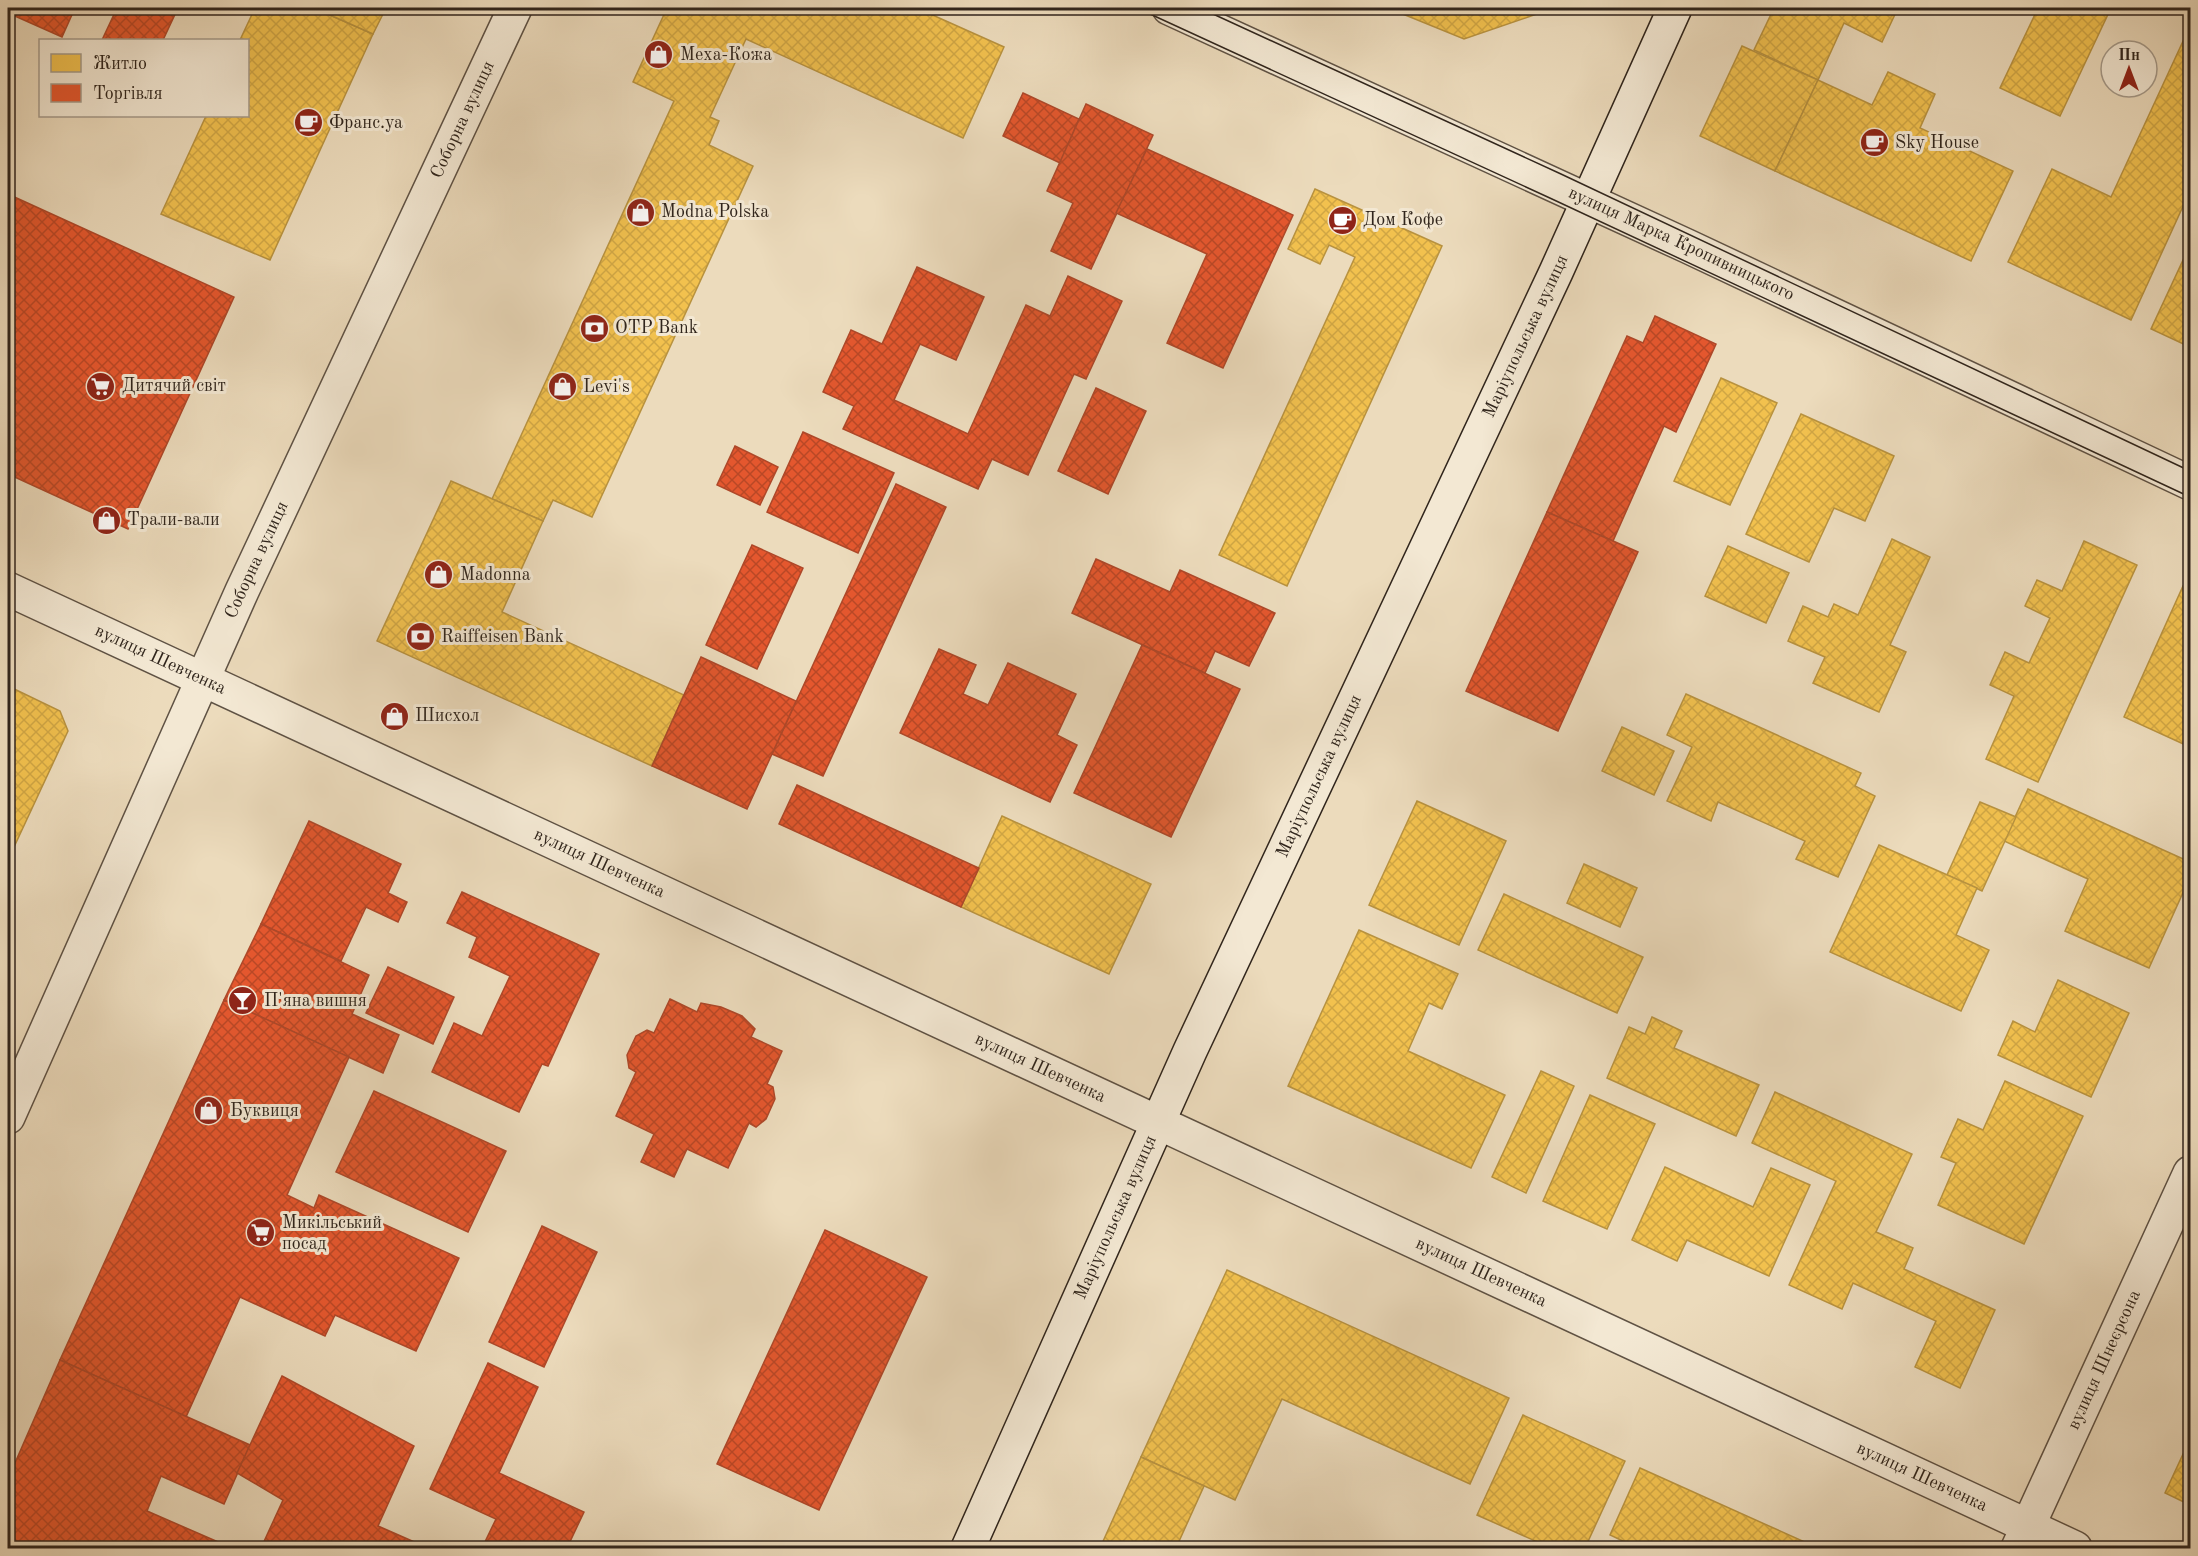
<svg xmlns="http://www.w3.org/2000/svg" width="2198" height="1556" font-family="'Old Standard TT',serif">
<defs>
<pattern id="homes-cross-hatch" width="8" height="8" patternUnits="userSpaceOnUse" patternTransform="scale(1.5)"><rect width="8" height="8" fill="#f2c14e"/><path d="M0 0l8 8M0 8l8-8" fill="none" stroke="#d0a644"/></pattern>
<pattern id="shops-cross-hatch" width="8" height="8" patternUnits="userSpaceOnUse" patternTransform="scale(1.5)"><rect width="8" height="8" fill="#e4572e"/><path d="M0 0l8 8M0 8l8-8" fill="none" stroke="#b94826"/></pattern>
</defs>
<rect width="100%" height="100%" fill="#ecdbbc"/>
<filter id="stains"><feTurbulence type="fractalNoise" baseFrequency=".00333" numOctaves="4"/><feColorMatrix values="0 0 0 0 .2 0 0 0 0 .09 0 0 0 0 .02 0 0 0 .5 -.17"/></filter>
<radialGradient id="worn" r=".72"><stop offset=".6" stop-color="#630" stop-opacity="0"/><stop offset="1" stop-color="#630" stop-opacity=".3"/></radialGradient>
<g fill="url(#homes-cross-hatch)" stroke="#b8923f" stroke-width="1.5">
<path d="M 255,8 L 314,8 L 373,34 L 270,260 L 161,214 L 206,116 L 248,116 L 248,40 L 240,40 Z"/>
<path d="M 314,8 L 386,8 L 373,34 Z"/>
<path d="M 667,8 L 917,8 L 1004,47 L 963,138 L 746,39 L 710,117 L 719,121 L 709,145 L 753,166 L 592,517 L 553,500 L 543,521 L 492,499 L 674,101 L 633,82 Z"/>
<path d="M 1388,8 L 1543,8 L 1540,13 L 1464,39 Z"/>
<path d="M 1774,8 L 1898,8 L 1882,42 L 1844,23 L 1818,80 L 1754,50 Z"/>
<path d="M 2038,8 L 2111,8 L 2060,116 L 2000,88 Z"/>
<path d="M 2190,26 L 2190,191 L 2131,320 L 2008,262 L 2052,169 L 2111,197 Z"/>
<path d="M 1742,46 L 1818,80 L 1775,171 L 1700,136 Z"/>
<path d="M 1888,72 L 1935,94 L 1920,128 L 2013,171 L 1971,261 L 1775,171 L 1818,80 L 1872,105 Z"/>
<path d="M 1315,189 L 1442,246 L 1287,586 L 1219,555 L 1355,257 L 1329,245 L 1320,264 L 1288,249 Z"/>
<path d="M 2190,245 L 2190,347 L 2151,329 Z"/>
<path d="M 1721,378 L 1777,403 L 1730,505 L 1674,481 Z"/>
<path d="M 1801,414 L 1894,456 L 1865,521 L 1834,508 L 1809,562 L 1746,534 Z"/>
<path d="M 451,481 L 543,521 L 502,612 L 684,695 L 652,766 L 377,641 Z"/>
<path d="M 1892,539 L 1930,557 L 1890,645 L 1906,652 L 1879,712 L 1813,683 L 1825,657 L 1788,641 L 1803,606 L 1828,617 L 1834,604 L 1858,615 Z"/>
<path d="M 2084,541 L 2137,565 L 2038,782 L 1986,759 L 2014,696 L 1990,685 L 2005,652 L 2029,663 L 2050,618 L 2025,606 L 2037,580 L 2062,591 Z"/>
<path d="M 1728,546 L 1789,573 L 1766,623 L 1705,596 Z"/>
<path d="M 2183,586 L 2190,589 L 2190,747 L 2124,717 Z"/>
<path d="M 8,686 L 60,711 L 68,731 L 8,860 Z"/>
<path d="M 1686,694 L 1861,773 L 1855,786 L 1875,796 L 1838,877 L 1796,859 L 1805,841 L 1718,802 L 1711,821 L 1667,801 L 1692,747 L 1667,735 Z"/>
<path d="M 1622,727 L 1674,751 L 1654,795 L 1602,771 Z"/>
<path d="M 2028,789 L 2190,862 L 2190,877 L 2149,968 L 2065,931 L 2088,879 L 2004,841 Z"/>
<path d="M 1417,801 L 1506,841 L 1459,945 L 1369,905 Z"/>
<path d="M 1980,802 L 2016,817 L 1982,891 L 1947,875 Z"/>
<path d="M 1002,816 L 1151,884 L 1109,974 L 961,907 Z"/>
<path d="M 1879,845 L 1977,888 L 1956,935 L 1989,950 L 1961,1011 L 1830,952 Z"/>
<path d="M 1584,864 L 1637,888 L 1620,927 L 1567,903 Z"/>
<path d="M 1504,894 L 1643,957 L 1617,1013 L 1478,950 Z"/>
<path d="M 1359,930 L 1458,974 L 1442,1009 L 1429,1003 L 1408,1051 L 1505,1095 L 1471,1168 L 1288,1086 Z"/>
<path d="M 2058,980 L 2129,1013 L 2091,1097 L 1998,1055 L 2013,1021 L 2035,1032 Z"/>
<path d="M 1652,1017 L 1682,1031 L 1674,1048 L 1759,1085 L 1736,1136 L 1607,1078 L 1629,1027 L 1645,1034 Z"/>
<path d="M 1541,1071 L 1574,1086 L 1526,1193 L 1492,1177 Z"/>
<path d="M 2005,1081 L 2083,1116 L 2024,1244 L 1938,1205 L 1956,1163 L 1941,1157 L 1958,1119 L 1983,1130 Z"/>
<path d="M 1775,1092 L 1912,1154 L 1876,1232 L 1913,1248 L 1904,1269 L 1995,1310 L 1960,1388 L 1915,1367 L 1936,1321 L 1853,1283 L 1842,1309 L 1789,1285 L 1836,1181 L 1752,1143 Z"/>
<path d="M 1590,1095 L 1655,1124 L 1607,1229 L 1543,1201 Z"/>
<path d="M 1665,1167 L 1753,1207 L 1771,1168 L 1810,1185 L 1769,1276 L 1687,1240 L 1677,1261 L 1632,1240 Z"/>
<path d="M 1227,1270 L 1509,1398 L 1470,1484 L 1282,1399 L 1235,1500 L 1141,1457 Z"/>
<path d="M 1523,1415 L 1625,1461 L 1585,1548 L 1551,1548 L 1477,1515 Z"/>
<path d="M 2190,1439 L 2190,1505 L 2165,1493 Z"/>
<path d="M 1141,1457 L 1204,1486 L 1176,1548 L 1100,1548 Z"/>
<path d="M 1640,1468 L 1818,1548 L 1625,1548 L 1627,1543 L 1610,1535 Z"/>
</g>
<g fill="url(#shops-cross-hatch)" stroke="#ae4829" stroke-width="1.5">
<path d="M 8,8 L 75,8 L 62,37 L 8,13 Z"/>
<path d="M 117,8 L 178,8 L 163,40 L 102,40 Z"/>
<path d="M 1023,93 L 1079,119 L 1060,163 L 1003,136 Z"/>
<path d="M 1086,104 L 1153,135 L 1091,269 L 1051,251 L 1073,203 L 1047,191 Z"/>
<path d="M 1147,149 L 1293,215 L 1223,368 L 1167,343 L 1207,254 L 1116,213 Z"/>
<path d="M 10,195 L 234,297 L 128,529 L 8,474 L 8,201 Z"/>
<path d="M 917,267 L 984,297 L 956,360 L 920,344 L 894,400 L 968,434 L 1026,305 L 1050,316 L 1068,276 L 1122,301 L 1086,379 L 1074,374 L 1028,475 L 992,459 L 978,489 L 843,429 L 854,406 L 823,392 L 851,330 L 882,344 Z"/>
<path d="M 1655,316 L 1716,344 L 1676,432 L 1664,426 L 1613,541 L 1547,512 L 1627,336 L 1643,343 Z"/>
<path d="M 1096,388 L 1146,411 L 1108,494 L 1058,471 Z"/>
<path d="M 803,432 L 894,473 L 858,553 L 767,512 Z"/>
<path d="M 735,446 L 778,467 L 760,505 L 717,485 Z"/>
<path d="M 896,484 L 946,507 L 823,776 L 772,754 Z"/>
<path d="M 1547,512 L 1638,552 L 1558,731 L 1466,691 Z"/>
<path d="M 752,545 L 803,568 L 757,669 L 706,645 Z"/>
<path d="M 1096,559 L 1170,592 L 1180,570 L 1275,613 L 1249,666 L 1215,651 L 1205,673 L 1072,613 Z"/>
<path d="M 1142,645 L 1240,689 L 1171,837 L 1074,793 Z"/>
<path d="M 939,649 L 976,665 L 963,694 L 988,705 L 1008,663 L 1076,694 L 1057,735 L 1077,745 L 1050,802 L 900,733 Z"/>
<path d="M 701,657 L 796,701 L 747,809 L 652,766 Z"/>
<path d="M 797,785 L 979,868 L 961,907 L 779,824 Z"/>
<path d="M 309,821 L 401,864 L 388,893 L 407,902 L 398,922 L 366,907 L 341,961 L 261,924 Z"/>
<path d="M 462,892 L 599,954 L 548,1066 L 542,1064 L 519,1112 L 432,1072 L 454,1023 L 482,1036 L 510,976 L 469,957 L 477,937 L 447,923 Z"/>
<path d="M 261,924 L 369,975 L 352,1014 L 399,1035 L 383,1073 L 224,1000 Z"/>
<path d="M 388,967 L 454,997 L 433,1044 L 366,1013 Z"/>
<path d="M 670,999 L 697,1012 L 701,1003 L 721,1007 L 742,1016 L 755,1029 L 751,1037 L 782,1051 L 767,1084 L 773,1087 L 775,1099 L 766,1119 L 756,1127 L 749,1123 L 728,1168 L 687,1149 L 674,1177 L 641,1162 L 654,1134 L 616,1116 L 636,1072 L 629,1068 L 627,1055 L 636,1036 L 647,1030 L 654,1033 Z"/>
<path d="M 224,1000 L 349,1057 L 287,1195 L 314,1208 L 319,1195 L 459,1258 L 416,1351 L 335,1315 L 325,1336 L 240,1297 L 186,1417 L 60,1360 Z"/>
<path d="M 374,1091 L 506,1151 L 468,1232 L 336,1172 Z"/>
<path d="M 542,1226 L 597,1252 L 544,1367 L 489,1342 Z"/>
<path d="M 825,1230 L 927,1277 L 819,1510 L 717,1464 Z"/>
<path d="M 60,1360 L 250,1445 L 224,1504 L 161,1476 L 147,1511 L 232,1548 L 8,1548 L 8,1479 Z"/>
<path d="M 488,1363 L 538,1387 L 499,1473 L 584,1512 L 567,1548 L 482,1548 L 496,1519 L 430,1489 Z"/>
<path d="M 282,1376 L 414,1446 L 378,1526 L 428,1548 L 261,1548 L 283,1500 L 237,1473 Z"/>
</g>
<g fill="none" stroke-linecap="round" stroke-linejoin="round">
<defs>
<g id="street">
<path id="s1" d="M 1169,8 L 1687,246 L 2190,483"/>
<path id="s2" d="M 8,589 L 2075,1548"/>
<path id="s3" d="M 8,1117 L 242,591 L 515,8"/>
<path id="s4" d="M 2018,1548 L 2190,1173"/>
</g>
<g id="secondary">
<path id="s5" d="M 968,1548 L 1190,1051 L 1556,272 L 1675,8"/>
</g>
</defs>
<use href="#street" stroke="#5f5244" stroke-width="36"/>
<use href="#secondary" stroke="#30251c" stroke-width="36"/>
<use href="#street" stroke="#f3e8d3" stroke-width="33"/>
<use href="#secondary" stroke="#f3e8d3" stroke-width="33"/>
<g stroke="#30251c" stroke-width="1.5">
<path d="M 1137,8 L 1552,199 L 2190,497"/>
<path d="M 1200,8 L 1561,174 L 2190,471"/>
</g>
</g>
<defs>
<symbol id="shop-disc" viewBox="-11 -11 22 22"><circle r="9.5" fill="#8f2418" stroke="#f3e8d3"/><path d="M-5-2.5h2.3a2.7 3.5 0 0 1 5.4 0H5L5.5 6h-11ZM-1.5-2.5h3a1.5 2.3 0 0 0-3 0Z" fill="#fff"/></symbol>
<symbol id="cafe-disc" viewBox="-11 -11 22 22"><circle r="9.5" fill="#8f2418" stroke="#f3e8d3"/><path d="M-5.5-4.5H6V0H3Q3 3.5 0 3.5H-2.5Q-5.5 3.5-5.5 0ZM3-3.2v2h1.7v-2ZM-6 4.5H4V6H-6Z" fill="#fff"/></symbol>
<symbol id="bank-disc" viewBox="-11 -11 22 22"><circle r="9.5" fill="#8f2418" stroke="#f3e8d3"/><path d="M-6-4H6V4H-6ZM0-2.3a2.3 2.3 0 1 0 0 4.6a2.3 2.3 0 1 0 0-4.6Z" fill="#fff"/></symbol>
<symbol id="supermarket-disc" viewBox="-11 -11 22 22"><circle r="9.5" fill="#8f2418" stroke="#f3e8d3"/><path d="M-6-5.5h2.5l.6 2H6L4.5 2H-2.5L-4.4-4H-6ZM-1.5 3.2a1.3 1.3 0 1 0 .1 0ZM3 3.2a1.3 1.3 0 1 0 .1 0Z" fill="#fff"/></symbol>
<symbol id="bar-disc" viewBox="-11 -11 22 22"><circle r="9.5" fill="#8f2418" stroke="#f3e8d3"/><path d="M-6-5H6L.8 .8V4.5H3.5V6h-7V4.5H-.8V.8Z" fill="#fff"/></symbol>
</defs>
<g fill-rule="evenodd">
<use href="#shop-disc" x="642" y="38" width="33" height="33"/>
<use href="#cafe-disc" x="292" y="106" width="33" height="33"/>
<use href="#cafe-disc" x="1858" y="126" width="33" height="33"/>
<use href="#shop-disc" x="624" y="196" width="33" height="33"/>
<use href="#cafe-disc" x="1326" y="204" width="33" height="33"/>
<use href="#bank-disc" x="578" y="312" width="33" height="33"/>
<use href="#supermarket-disc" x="84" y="370" width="33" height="33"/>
<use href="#shop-disc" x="546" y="370" width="33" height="33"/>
<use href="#shop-disc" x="90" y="504" width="33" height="33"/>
<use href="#shop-disc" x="422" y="558" width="33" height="33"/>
<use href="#bank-disc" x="404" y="620" width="33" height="33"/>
<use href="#shop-disc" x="378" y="700" width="33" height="33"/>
<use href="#bar-disc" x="226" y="984" width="33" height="33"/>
<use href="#shop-disc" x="192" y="1094" width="33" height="33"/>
<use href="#supermarket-disc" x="244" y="1216" width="33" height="33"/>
</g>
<g text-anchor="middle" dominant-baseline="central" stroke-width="6" stroke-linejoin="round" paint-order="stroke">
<g font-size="18" fill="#30251c" stroke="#f3e8d3" text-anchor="start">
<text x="680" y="55">Меха-Кожа</text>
<text x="329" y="123">Франс.уа</text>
<text x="1895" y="143">Sky House</text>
<text x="661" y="212">Modna Polska</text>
<text x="1363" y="220">Дом Кофе</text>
<text x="615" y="328">OTP Bank</text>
<text x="122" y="386">Дитячий світ</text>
<text x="583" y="387">Levi's</text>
<text x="127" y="520">Трали-вали</text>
<text x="460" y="575">Madonna</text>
<text x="441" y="637">Raiffeisen Bank</text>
<text x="415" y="716">Шисхол</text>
<text x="264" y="1001">П'яна вишня</text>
<text x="230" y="1111">Буквиця</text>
<text x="282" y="1223">Микільський<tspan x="282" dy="21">посад</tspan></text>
</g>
<g font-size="18" fill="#30251c" stroke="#f3e8d3">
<text stroke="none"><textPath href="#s3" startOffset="1096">Соборна вулиця</textPath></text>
<text stroke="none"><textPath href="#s1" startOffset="564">вулиця Марка Кропивницького</textPath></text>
<text stroke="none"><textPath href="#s5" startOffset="1334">Маріупольська вулиця</textPath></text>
<text stroke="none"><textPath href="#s3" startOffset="610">Соборна вулиця</textPath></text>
<text stroke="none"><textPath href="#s2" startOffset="168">вулиця Шевченка</textPath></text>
<text stroke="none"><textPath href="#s5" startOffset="848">Маріупольська вулиця</textPath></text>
<text stroke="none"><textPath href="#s2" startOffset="652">вулиця Шевченка</textPath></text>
<text stroke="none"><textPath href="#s2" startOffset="1138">вулиця Шевченка</textPath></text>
<text stroke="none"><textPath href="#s5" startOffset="362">Маріупольська вулиця</textPath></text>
<text stroke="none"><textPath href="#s2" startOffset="1624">вулиця Шевченка</textPath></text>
<text stroke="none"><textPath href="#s4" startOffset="207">вулиця Шнеєрсона</textPath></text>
<text stroke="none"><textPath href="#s2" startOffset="2110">вулиця Шевченка</textPath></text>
</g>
</g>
<rect width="2198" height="1556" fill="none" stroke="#ecdbbc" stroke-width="30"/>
<rect x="9" y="9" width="2180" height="1538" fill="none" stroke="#30251c" stroke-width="3"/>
<rect x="15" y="15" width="2168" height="1526" fill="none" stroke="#30251c" stroke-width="1.5"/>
<rect x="39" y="39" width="210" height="78" fill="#f3e8d3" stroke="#a59a8a" stroke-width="1.5"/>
<rect x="51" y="54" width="30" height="18" fill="#f2c14e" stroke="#a59a8a" stroke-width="1.5"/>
<text x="93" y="69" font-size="18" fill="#30251c">Житло</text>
<rect x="51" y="84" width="30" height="18" fill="#e4572e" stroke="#a59a8a" stroke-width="1.5"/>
<text x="93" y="99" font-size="18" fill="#30251c">Торгівля</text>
<g transform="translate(2129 69)"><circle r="28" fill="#f3e8d3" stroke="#a59a8a" stroke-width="1.5"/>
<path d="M0-4.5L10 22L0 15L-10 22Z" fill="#8f2418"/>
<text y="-9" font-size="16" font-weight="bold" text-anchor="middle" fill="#30251c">Пн</text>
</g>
<rect width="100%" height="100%" filter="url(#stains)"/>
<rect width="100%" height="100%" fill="url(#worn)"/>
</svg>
